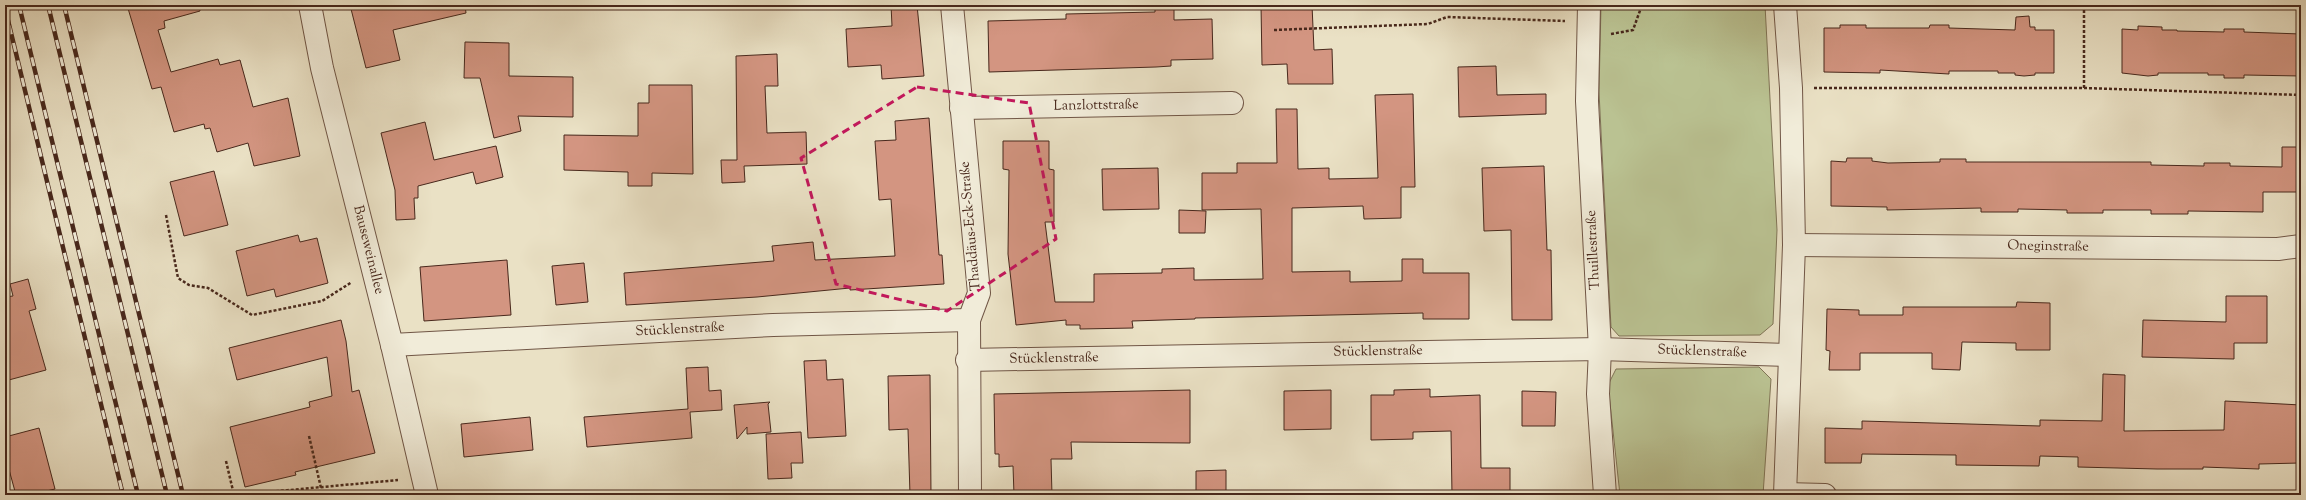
<svg xmlns="http://www.w3.org/2000/svg" width="2306" height="500" font-family="'Sorts Mill Goudy',serif">
<rect width="100%" height="100%" fill="#eae1c5"/>
<filter id="stains"><feTurbulence type="fractalNoise" baseFrequency=".005" numOctaves="4"/><feColorMatrix values="0 0 0 0 .2 0 0 0 0 .09 0 0 0 0 .02 0 0 0 .5 -.17"/></filter>
<radialGradient id="worn" r=".72"><stop offset=".6" stop-color="#630" stop-opacity="0"/><stop offset="1" stop-color="#630" stop-opacity=".3"/></radialGradient>
<g fill="#bac292" stroke="#817557">
<path d="M 1601,5 L 1765,5 L 1777,230 L 1773,324 L 1760,335 L 1619,336 L 1611,327 L 1599,92 Z"/>
<path d="M 1759,367 L 1771,379 L 1763,495 L 1620,495 L 1608,385 L 1616,369 Z"/>
</g>
<g fill="#d39581" stroke="#48281c">
<path d="M 127,5 L 199,5 L 200,11 L 164,21 L 165,28 L 158,30 L 171,72 L 218,59 L 220,65 L 240,60 L 253,107 L 288,98 L 300,156 L 254,166 L 248,143 L 217,152 L 210,128 L 205,129 L 204,124 L 174,132 L 161,87 L 152,89 Z"/>
<path d="M 350,5 L 465,5 L 466,13 L 393,30 L 400,60 L 366,68 Z"/>
<path d="M 891,5 L 917,5 L 924,76 L 882,79 L 881,65 L 848,67 L 846,29 L 892,26 Z"/>
<path d="M 1261,5 L 1312,5 L 1314,50 L 1332,49 L 1333,84 L 1288,84 L 1287,64 L 1262,65 Z"/>
<path d="M 1174,8 L 1174,20 L 1212,19 L 1213,59 L 1171,60 L 1171,66 L 1156,67 L 989,72 L 988,21 L 1066,19 L 1066,14 L 1155,12 L 1155,9 Z"/>
<path d="M 2029,16 L 2030,27 L 2035,27 L 2035,30 L 2054,30 L 2054,73 L 2035,73 L 2035,75 L 2024,76 L 2015,75 L 2015,73 L 1998,73 L 1998,71 L 1949,71 L 1949,74 L 1880,70 L 1880,73 L 1824,72 L 1824,28 L 1840,28 L 1840,25 L 1866,25 L 1866,28 L 1929,28 L 1930,25 L 1949,25 L 1949,28 L 2015,30 L 2016,17 Z"/>
<path d="M 2138,26 L 2162,27 L 2162,30 L 2177,30 L 2177,31 L 2224,32 L 2224,29 L 2244,29 L 2244,32 L 2301,34 L 2301,76 L 2244,75 L 2244,78 L 2224,78 L 2224,75 L 2208,75 L 2208,73 L 2158,73 L 2158,75 L 2148,76 L 2122,73 L 2122,29 L 2138,30 Z"/>
<path d="M 465,42 L 509,43 L 509,76 L 573,77 L 573,117 L 518,116 L 521,131 L 494,138 L 480,78 L 464,78 Z"/>
<path d="M 777,54 L 778,86 L 765,86 L 767,133 L 806,132 L 807,164 L 744,166 L 745,182 L 722,183 L 721,160 L 737,160 L 736,56 Z"/>
<path d="M 1496,66 L 1497,95 L 1546,94 L 1546,114 L 1459,117 L 1458,67 Z"/>
<path d="M 649,85 L 692,85 L 693,174 L 652,173 L 652,186 L 628,186 L 628,172 L 564,170 L 564,135 L 638,136 L 638,103 L 649,103 Z"/>
<path d="M 1413,94 L 1415,187 L 1401,187 L 1401,218 L 1364,219 L 1363,206 L 1292,208 L 1292,272 L 1350,271 L 1350,282 L 1402,281 L 1402,259 L 1423,259 L 1423,273 L 1469,273 L 1469,319 L 1423,319 L 1423,313 L 1195,318 L 1195,319 L 1132,321 L 1133,328 L 1080,329 L 1080,325 L 1066,325 L 1066,320 L 1016,325 L 1008,254 L 1009,170 L 1003,169 L 1003,141 L 1049,141 L 1049,169 L 1054,170 L 1054,222 L 1045,222 L 1055,302 L 1094,302 L 1094,274 L 1162,273 L 1162,269 L 1194,268 L 1194,280 L 1263,279 L 1261,209 L 1202,210 L 1202,173 L 1237,173 L 1237,163 L 1277,163 L 1276,109 L 1297,109 L 1298,169 L 1329,168 L 1329,179 L 1378,178 L 1375,95 Z"/>
<path d="M 929,118 L 939,255 L 942,255 L 944,284 L 850,290 L 850,288 L 757,297 L 626,305 L 624,273 L 774,261 L 772,246 L 813,242 L 815,260 L 895,256 L 891,199 L 879,200 L 875,141 L 896,140 L 895,121 Z"/>
<path d="M 425,122 L 434,160 L 496,146 L 503,177 L 476,184 L 473,172 L 418,186 L 418,198 L 414,198 L 415,219 L 396,220 L 395,190 L 381,133 Z"/>
<path d="M 2282,147 L 2301,147 L 2301,192 L 2263,192 L 2263,212 L 2188,211 L 2188,214 L 2151,214 L 2151,210 L 2103,210 L 2103,213 L 2067,213 L 2067,210 L 2018,209 L 2018,212 L 1981,212 L 1981,208 L 1887,210 L 1887,207 L 1831,206 L 1831,161 L 1846,162 L 1847,158 L 1872,158 L 1872,161 L 1888,163 L 1940,162 L 1940,159 L 1966,159 L 1966,162 L 2151,162 L 2151,165 L 2204,166 L 2204,163 L 2230,163 L 2230,166 L 2282,167 Z"/>
<path d="M 1544,166 L 1547,250 L 1551,250 L 1552,320 L 1512,320 L 1511,230 L 1484,231 L 1482,168 Z"/>
<path d="M 1158,168 L 1159,209 L 1103,210 L 1102,169 Z"/>
<path d="M 214,171 L 228,225 L 184,236 L 170,182 Z"/>
<path d="M 1179,210 L 1206,211 L 1205,233 L 1179,233 Z"/>
<path d="M 298,235 L 300,242 L 317,238 L 328,283 L 276,297 L 274,289 L 247,296 L 236,251 Z"/>
<path d="M 507,260 L 511,315 L 424,321 L 420,267 Z"/>
<path d="M 584,263 L 588,302 L 556,305 L 552,266 Z"/>
<path d="M 28,279 L 36,309 L 29,311 L 46,370 L 5,381 L 5,297 L 13,296 L 10,284 Z"/>
<path d="M 2226,296 L 2267,296 L 2267,343 L 2234,343 L 2234,359 L 2142,357 L 2143,320 L 2226,322 Z"/>
<path d="M 2017,302 L 2050,303 L 2050,350 L 2016,350 L 2016,343 L 1962,342 L 1960,370 L 1932,369 L 1932,353 L 1860,353 L 1860,370 L 1829,370 L 1830,351 L 1826,350 L 1827,309 L 1859,310 L 1859,315 L 1903,315 L 1903,307 L 2016,307 Z"/>
<path d="M 341,320 L 346,341 L 352,392 L 359,390 L 375,453 L 295,472 L 296,475 L 245,487 L 230,427 L 310,407 L 309,402 L 332,396 L 327,357 L 237,380 L 229,348 Z"/>
<path d="M 826,360 L 827,380 L 843,379 L 846,436 L 808,438 L 804,361 Z"/>
<path d="M 708,367 L 709,391 L 721,390 L 722,410 L 690,412 L 692,438 L 587,447 L 584,417 L 688,409 L 686,368 Z"/>
<path d="M 2103,374 L 2125,375 L 2124,431 L 2224,430 L 2225,401 L 2301,405 L 2300,463 L 2259,464 L 2259,469 L 2203,467 L 2203,469 L 2157,469 L 2078,467 L 2078,457 L 2040,456 L 2039,466 L 1956,465 L 1956,455 L 1862,454 L 1861,463 L 1825,463 L 1825,428 L 1862,429 L 1862,421 L 2040,426 L 2040,420 L 2102,421 Z"/>
<path d="M 930,375 L 931,495 L 910,495 L 908,429 L 889,430 L 888,376 Z"/>
<path d="M 1430,389 L 1430,397 L 1480,395 L 1481,468 L 1510,468 L 1510,495 L 1452,495 L 1451,431 L 1413,432 L 1413,439 L 1371,440 L 1371,395 L 1394,395 L 1394,390 Z"/>
<path d="M 1190,390 L 1190,443 L 1071,442 L 1072,459 L 1051,459 L 1052,495 L 1014,495 L 1013,466 L 999,467 L 999,454 L 995,454 L 994,394 Z"/>
<path d="M 1331,390 L 1331,429 L 1284,430 L 1284,391 Z"/>
<path d="M 1522,391 L 1556,392 L 1555,426 L 1522,426 Z"/>
<path d="M 770,402 L 768,404 L 771,432 L 747,434 L 747,427 L 737,439 L 734,405 Z"/>
<path d="M 530,417 L 533,450 L 464,457 L 461,424 Z"/>
<path d="M 39,428 L 55,489 L 30,495 L 16,495 L 5,455 L 5,437 Z"/>
<path d="M 801,432 L 803,463 L 791,463 L 792,478 L 768,479 L 766,434 Z"/>
<path d="M 1226,470 L 1226,495 L 1196,495 L 1196,471 Z"/>
</g>
<g fill="none" stroke-linecap="round" stroke-linejoin="round">
<defs>
<g id="minor">
<path d="M 310,5 L 322,68 L 392,345 L 427,495"/>
<path d="M 952,5 L 979,293 L 969,320 L 970,495"/>
<path d="M 1589,5 L 1587,101 L 1600,349 L 1598,394 L 1605,495"/>
<path d="M 961,108 L 1232,103"/>
<path d="M 1794,245 L 2278,249 L 2301,246"/>
<path d="M 392,345 L 773,325 L 969,320"/>
<path d="M 967,360 L 1600,349 L 1789,355"/>
<path d="M 1785,494 L 1825,495"/>
<path d="M 1785,495 L 1794,245 L 1791,88 L 1785,5"/>
</g>
</defs>
<use href="#minor" stroke="#705646" stroke-width="24"/>
<g stroke="#48281c" stroke-width="2.5" stroke-dasharray="3 2" stroke-linecap="butt">
<path d="M 1274,30 L 1428,24 L 1447,17 L 1565,21"/>
<path d="M 1611,34 L 1633,30 L 1642,5"/>
<path d="M 1814,88 L 2084,88 L 2301,95"/>
<path d="M 2084,88 L 2084,5"/>
<path d="M 166,215 L 178,278 L 189,285 L 208,288 L 252,315 L 322,301 L 352,282"/>
<path d="M 309,436 L 321,488"/>
<path d="M 226,461 L 234,495"/>
<path d="M 236,495 L 398,480"/>
</g>
<use href="#minor" stroke="#f1ecd9" stroke-width="22"/>
<defs>
<g id="rail">
<path d="M 19,5 L 138,495"/>
<path d="M 48,5 L 167,495"/>
<path d="M 64,5 L 183,495"/>
<path d="M 5,8 L 123,495"/>
</g>
</defs>
<use href="#rail" stroke="#48281c" stroke-width="4.5"/>
<use href="#rail" stroke="#f1ecd9" stroke-width="3" stroke-dasharray="9" stroke-linecap="butt"/>
</g>
<path fill="none" stroke="#c2185b" stroke-width="3" stroke-dasharray="8 5" stroke-linejoin="round" d="M 917,87 L 1029,103 L 1056,239 L 947,311 L 836,284 L 801,158 Z"/>
<g text-anchor="middle" dominant-baseline="central" stroke-width="3" stroke-linejoin="round" paint-order="stroke">
<g font-size="14" fill="#48281c" stroke="#f1ecd9">
<text transform="translate(1096 106) rotate(-1)">Lanzlottstraße</text>
<text transform="translate(971 226) rotate(-95)">Thaddäus-Eck-Straße</text>
<text transform="translate(2048 247) rotate(1)">Oneginstraße</text>
<text transform="translate(368 250) rotate(76)">Bauseweinallee</text>
<text transform="translate(1594 250) rotate(-93)">Thuillestraße</text>
<text transform="translate(680 330) rotate(-3)">Stücklenstraße</text>
<text transform="translate(1378 352) rotate(-1)">Stücklenstraße</text>
<text transform="translate(1702 352) rotate(2)">Stücklenstraße</text>
<text transform="translate(1054 359) rotate(-1)">Stücklenstraße</text>
</g>
</g>
<rect width="2306" height="500" fill="none" stroke="#eae1c5" stroke-width="20"/>
<rect x="6" y="6" width="2294" height="488" fill="none" stroke="#48281c" stroke-width="2"/>
<rect x="10" y="10" width="2286" height="480" fill="none" stroke="#48281c"/>
<rect width="100%" height="100%" filter="url(#stains)"/>
<rect width="100%" height="100%" fill="url(#worn)"/>
</svg>
